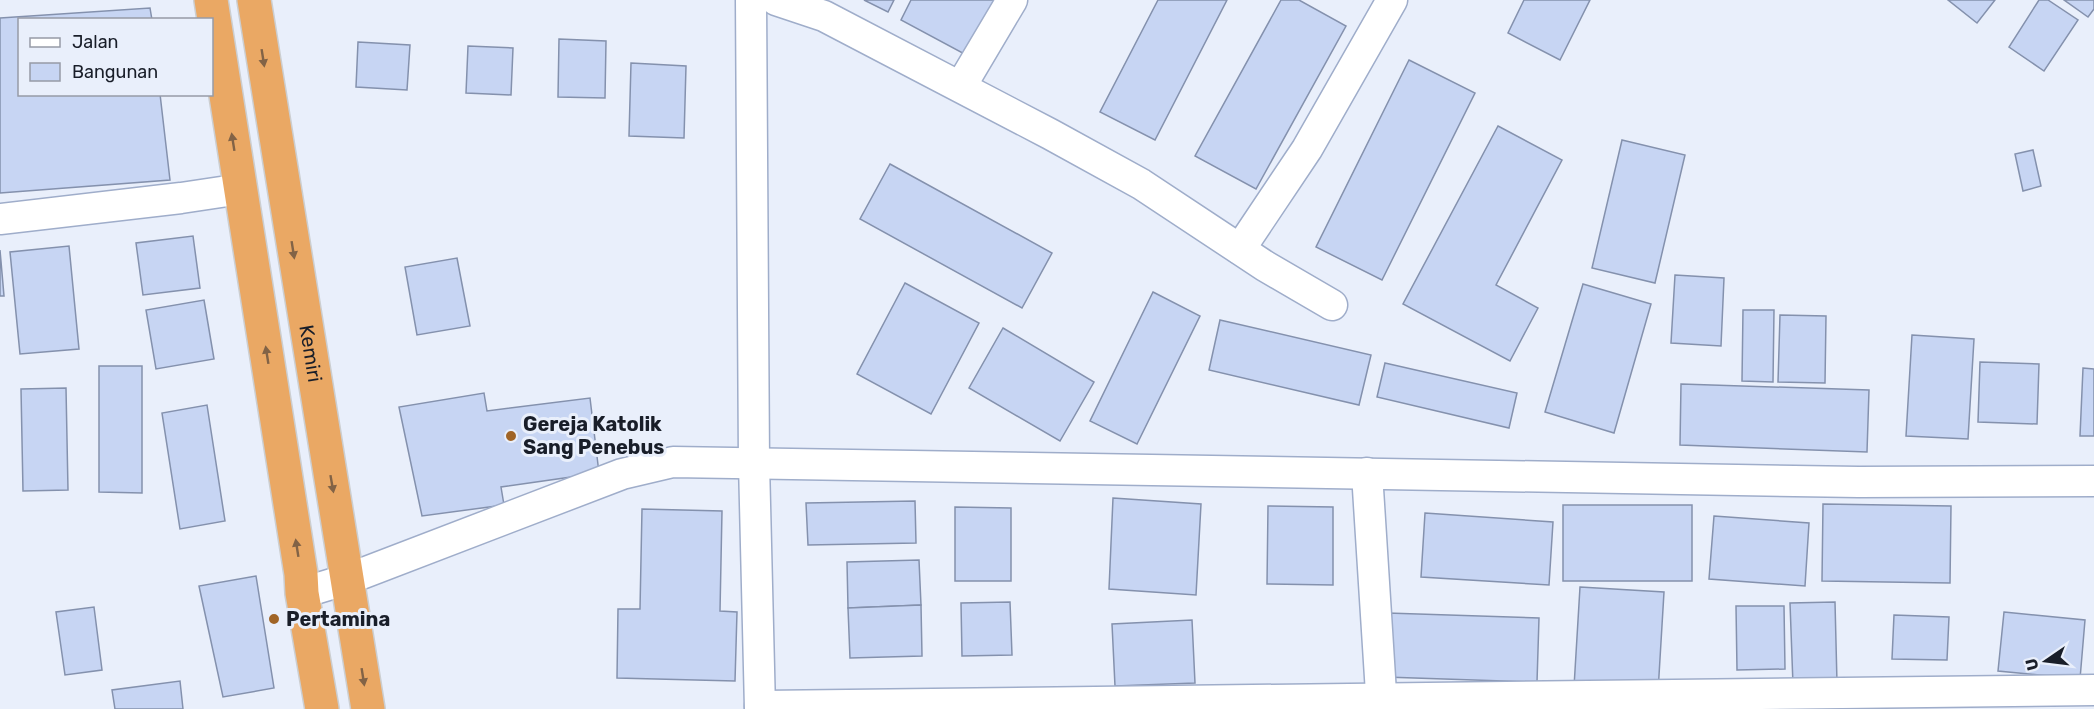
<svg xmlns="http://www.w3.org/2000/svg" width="2094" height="709" font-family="Rubik,sans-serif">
<rect width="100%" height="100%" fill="#e9effb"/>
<g fill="#c7d5f3" stroke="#8491ad" stroke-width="1.5">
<path d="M 864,0 L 894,0 L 888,12 Z"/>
<path d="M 911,0 L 999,0 L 970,57 L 901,20 Z"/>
<path d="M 1158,0 L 1227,0 L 1155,140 L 1100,112 Z"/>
<path d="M 1281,0 L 1299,0 L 1346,26 L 1256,189 L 1195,156 Z"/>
<path d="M 1524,0 L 1590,0 L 1560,60 L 1508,33 Z"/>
<path d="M 1948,0 L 1995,0 L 1977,23 Z"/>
<path d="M 2039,0 L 2048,0 L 2078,20 L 2044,71 L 2009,47 Z"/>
<path d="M 2064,0 L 2094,0 L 2094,9 L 2088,17 Z"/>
<path d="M 150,8 L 152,20 L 20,20 L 20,94 L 160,94 L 170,180 L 0,193 L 0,18 Z"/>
<path d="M 559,39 L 606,41 L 605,98 L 558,97 Z"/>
<path d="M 358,42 L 410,45 L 407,90 L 356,87 Z"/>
<path d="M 468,46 L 513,48 L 511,95 L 466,93 Z"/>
<path d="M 1409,60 L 1475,93 L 1382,280 L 1316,247 Z"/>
<path d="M 631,63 L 686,66 L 684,138 L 629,136 Z"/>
<path d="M 1498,126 L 1562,160 L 1496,285 L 1538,308 L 1510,361 L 1403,304 Z"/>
<path d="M 1622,140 L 1685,155 L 1655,283 L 1592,268 Z"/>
<path d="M 2033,150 L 2041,186 L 2023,191 L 2015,154 Z"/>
<path d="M 890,164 L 1052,253 L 1022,308 L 860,219 Z"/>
<path d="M 193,236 L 200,288 L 143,295 L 136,243 Z"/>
<path d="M 69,246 L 79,349 L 20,354 L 10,252 Z"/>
<path d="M 0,250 L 4,296 L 0,296 Z"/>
<path d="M 457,258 L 470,326 L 417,335 L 405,267 Z"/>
<path d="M 1675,275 L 1724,278 L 1721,346 L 1671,343 Z"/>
<path d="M 905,283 L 979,323 L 931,414 L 857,374 Z"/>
<path d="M 1583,284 L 1651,304 L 1614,433 L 1545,412 Z"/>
<path d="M 1153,292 L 1200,316 L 1137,444 L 1090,421 Z"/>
<path d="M 204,300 L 214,359 L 156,369 L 146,310 Z"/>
<path d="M 1743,310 L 1774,310 L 1773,382 L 1742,381 Z"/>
<path d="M 1780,315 L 1826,316 L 1825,383 L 1778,382 Z"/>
<path d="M 1220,320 L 1371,355 L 1359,405 L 1209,370 Z"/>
<path d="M 1003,328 L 1094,382 L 1060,441 L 969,388 Z"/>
<path d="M 1912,335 L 1974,339 L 1968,439 L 1906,436 Z"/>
<path d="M 1980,362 L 2039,364 L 2037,424 L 1978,422 Z"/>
<path d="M 1385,363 L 1517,393 L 1509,428 L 1377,397 Z"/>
<path d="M 99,366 L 142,366 L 142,493 L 99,492 Z"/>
<path d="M 2083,368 L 2094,369 L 2094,436 L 2080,436 Z"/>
<path d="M 1681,384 L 1869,390 L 1867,452 L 1680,445 Z"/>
<path d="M 66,388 L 68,490 L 23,491 L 21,389 Z"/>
<path d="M 484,393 L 487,411 L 590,398 L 599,473 L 501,487 L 504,505 L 422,516 L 399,407 Z"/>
<path d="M 207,405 L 225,521 L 180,529 L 162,413 Z"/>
<path d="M 1113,498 L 1201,504 L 1196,595 L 1109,589 Z"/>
<path d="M 915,501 L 916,543 L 808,545 L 806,503 Z"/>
<path d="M 1823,504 L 1951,506 L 1950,583 L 1822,581 Z"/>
<rect x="1563" y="505" width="129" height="76"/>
<path d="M 1268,506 L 1333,507 L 1333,585 L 1267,584 Z"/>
<path d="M 955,507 L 1011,508 L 1011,581 L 955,581 Z"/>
<path d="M 642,509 L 722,511 L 720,611 L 737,612 L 735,681 L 617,678 L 618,609 L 640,609 Z"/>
<path d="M 1425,513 L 1553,522 L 1549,585 L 1421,577 Z"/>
<path d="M 1714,516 L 1809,523 L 1805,586 L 1709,579 Z"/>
<path d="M 919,560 L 921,605 L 848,608 L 847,562 Z"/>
<path d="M 256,576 L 274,688 L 223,697 L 199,586 Z"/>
<path d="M 1580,587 L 1664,592 L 1658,692 L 1574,687 Z"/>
<path d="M 1010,602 L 1012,655 L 962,656 L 961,603 Z"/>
<path d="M 1835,602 L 1837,683 L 1793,685 L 1790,603 Z"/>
<path d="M 921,605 L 922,656 L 850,658 L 848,608 Z"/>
<path d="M 1736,606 L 1784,606 L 1785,669 L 1737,670 Z"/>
<path d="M 94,607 L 102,670 L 65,675 L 56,612 Z"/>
<path d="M 2004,612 L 2085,620 L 2080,679 L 1998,671 Z"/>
<path d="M 1387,613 L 1539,618 L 1537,682 L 1385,677 Z"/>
<path d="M 1894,615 L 1949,617 L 1947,660 L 1892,659 Z"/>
<path d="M 1192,620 L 1195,683 L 1115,686 L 1112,624 Z"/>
<path d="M 180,681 L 183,709 L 115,709 L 112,690 Z"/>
</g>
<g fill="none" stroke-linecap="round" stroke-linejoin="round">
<defs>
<g id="minor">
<path d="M 751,0 L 754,463 L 760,709"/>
<path d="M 776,0 L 824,16 L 1050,134 L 1141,184 L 1265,266 L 1332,305"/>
<path d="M 961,86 L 1012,0"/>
<path d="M 0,219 L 181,198 L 241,189"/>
<path d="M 1240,249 L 1307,149 L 1392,0"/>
<path d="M 1367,473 L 1382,709"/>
<path d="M 302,593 L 348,579 L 622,474 L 673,462 L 1859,482 L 2094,481"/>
<path d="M 760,706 L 2094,690"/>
</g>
<g id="trunk">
<path d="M 211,0 L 301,574 L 302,593 L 322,709"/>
<path id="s1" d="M 254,0 L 368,709"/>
</g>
</defs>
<use href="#minor" stroke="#9fadca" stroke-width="33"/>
<use href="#trunk" stroke="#ccced0" stroke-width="36"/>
<use href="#minor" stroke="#fff" stroke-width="30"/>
<use href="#trunk" stroke="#eaa864" stroke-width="33"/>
</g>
<defs><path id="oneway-solid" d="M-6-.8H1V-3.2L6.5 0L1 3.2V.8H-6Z" transform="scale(1.5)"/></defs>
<g fill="#826346">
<use href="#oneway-solid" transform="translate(263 58) rotate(81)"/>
<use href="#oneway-solid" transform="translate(233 142) rotate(-99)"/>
<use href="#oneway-solid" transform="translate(293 250) rotate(81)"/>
<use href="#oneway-solid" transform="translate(267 355) rotate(-99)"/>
<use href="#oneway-solid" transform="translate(332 484) rotate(80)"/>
<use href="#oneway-solid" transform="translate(297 548) rotate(-99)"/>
<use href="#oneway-solid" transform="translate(363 677) rotate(81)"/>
</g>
<g fill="#a06426" stroke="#e9effb" stroke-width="2">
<circle cx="511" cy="436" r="6"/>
<circle cx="274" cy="619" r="6"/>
</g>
<g text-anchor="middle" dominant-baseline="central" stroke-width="6" stroke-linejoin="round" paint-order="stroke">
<g font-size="20" fill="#191e29" stroke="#e9effb">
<text stroke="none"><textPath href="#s1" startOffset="358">Kemiri</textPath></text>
</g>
<g font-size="20" font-weight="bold" fill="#191e29" stroke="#e9effb" text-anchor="start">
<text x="523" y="424">Gereja Katolik<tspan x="523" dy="23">Sang Penebus</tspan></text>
<text x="286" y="619">Pertamina</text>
</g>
</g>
<rect x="18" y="18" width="195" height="78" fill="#e9effb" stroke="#969ba7" stroke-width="1.5"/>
<rect x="30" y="38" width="30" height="9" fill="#ffffff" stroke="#969ba7" stroke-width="1.5"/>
<text x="72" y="48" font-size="18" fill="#191e29">Jalan</text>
<rect x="30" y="63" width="30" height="18" fill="#c7d5f3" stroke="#969ba7" stroke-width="1.5"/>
<text x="72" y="78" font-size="18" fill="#191e29">Bangunan</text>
<g transform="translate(2046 661) rotate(256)" stroke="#e9effb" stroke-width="4.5" paint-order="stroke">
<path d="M0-4.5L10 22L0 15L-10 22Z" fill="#191e29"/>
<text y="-9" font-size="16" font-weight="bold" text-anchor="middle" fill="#191e29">U</text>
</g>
</svg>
